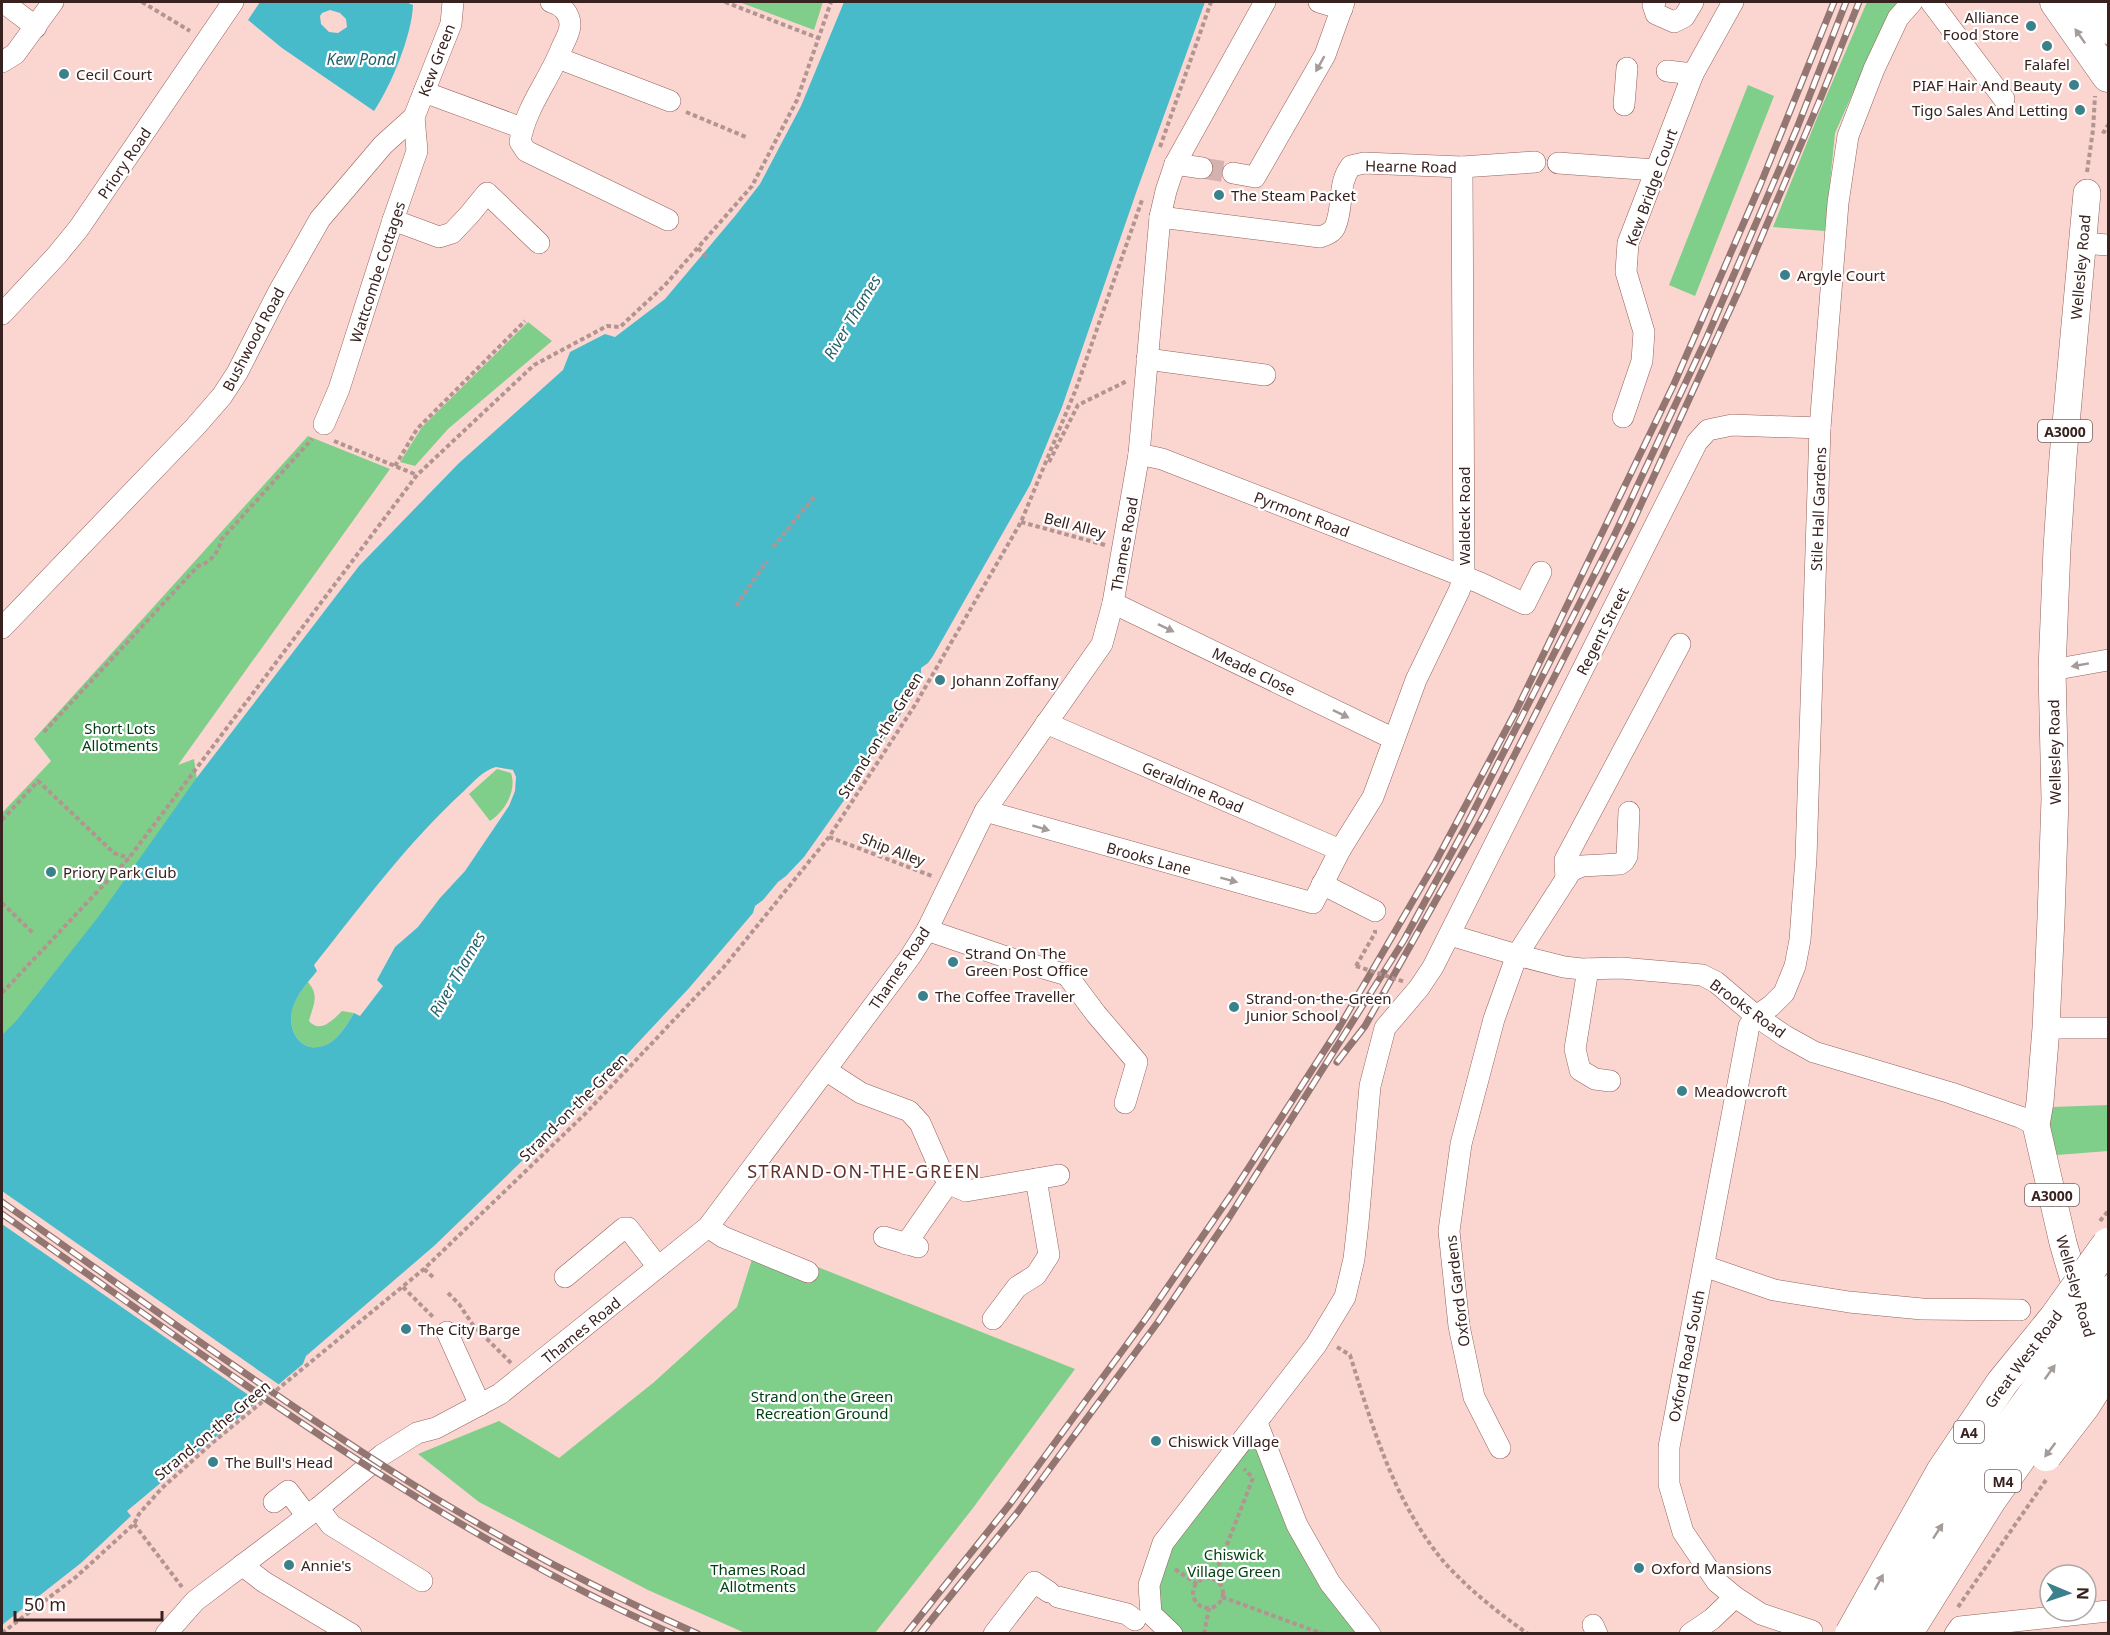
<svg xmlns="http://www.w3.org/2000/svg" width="2110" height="1635" font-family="'Noto Sans',sans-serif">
<rect width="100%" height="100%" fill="#fbd6d1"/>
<g fill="#7fce8a">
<path d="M 739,2 L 823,2 L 814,30 Z"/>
<path d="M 1867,2 L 1898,2 L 1885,21 L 1835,133 L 1825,231 L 1773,227 L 1819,113 Z"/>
<path d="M 1748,85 L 1774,96 L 1695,296 L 1669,285 Z"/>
<path d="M 528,322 L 552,341 L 448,429 L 415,466 L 400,462 L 422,427 Z"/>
<path d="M 308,436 L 390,469 L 178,765 L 194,759 L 198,786 L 2,1052 L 2,813 L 51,761 L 34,739 Z"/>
<path d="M 497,769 L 511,773 C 517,791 505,811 490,821 L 469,794 Z"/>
<path d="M 308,982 C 320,996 313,1005 309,1021 C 320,1034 333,1020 342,1011 L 354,1013 C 348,1023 341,1035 331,1042 C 304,1059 285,1032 293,1006 C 297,997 302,989 308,982 Z"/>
<path d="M 2108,1105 L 2108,1151 L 2057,1155 L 2048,1133 L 2052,1107 Z"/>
<path d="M 755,1250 L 795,1258 L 1075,1369 L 973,1508 L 875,1633 L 745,1633 L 648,1590 L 479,1502 L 418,1454 L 499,1421 L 559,1458 L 653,1383 L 737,1307 Z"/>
<path d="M 1253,1423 L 1361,1633 L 1169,1633 L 1151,1586 L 1161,1541 Z"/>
</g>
<g fill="#48bbcb" fill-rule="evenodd">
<path d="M 260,2 L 406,2 L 413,5 C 412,35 391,86 374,111 L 282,48 L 248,20 ZM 330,10 L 340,13 L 346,19 L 347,27 L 338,33 L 329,32 L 321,24 L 320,16 L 322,13 Z"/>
<path d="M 844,2 L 1205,2 L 1136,193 L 1062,407 L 1030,485 L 933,656 L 928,663 L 921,668 L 921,680 L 909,701 L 845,799 L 804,857 L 786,876 L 778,882 L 763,900 L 755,906 L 753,913 L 690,987 L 577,1108 L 434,1246 L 306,1356 L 303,1364 L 127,1511 L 131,1516 L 81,1563 L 2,1625 L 2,1035 L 17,1020 L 99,916 L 195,780 L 359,566 L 459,463 L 563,370 L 570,352 L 605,334 L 615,337 L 665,299 L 735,216 L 760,184 L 801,106 ZM 496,767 L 513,770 L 516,777 L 515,791 L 509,806 L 465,871 L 440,898 L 418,927 L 395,947 L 377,980 L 383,986 L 360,1016 L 354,1013 C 348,1023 341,1035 331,1042 C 304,1059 285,1032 293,1007 C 298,993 308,982 317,971 L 314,965 C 362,905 407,843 464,791 C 473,782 484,770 496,767 Z"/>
</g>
<path fill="#fbd6d1" d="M 2,1191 L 281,1386 L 260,1403 L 2,1224 Z"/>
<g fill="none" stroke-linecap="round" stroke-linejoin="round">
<path stroke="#d4b2ad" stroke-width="21" stroke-dasharray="21 10" stroke-linecap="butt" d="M 1202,168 L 1233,173"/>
<defs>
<g id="minor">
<path d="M 3,2 L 36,27"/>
<path d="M 551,2 C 561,5 570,13 570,25 C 570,32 565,41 562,47 C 550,79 525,108 520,142 L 526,151 L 668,220"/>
<path d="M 1319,2 L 1342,9"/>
<path d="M 1655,2 L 1653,5 L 1656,14 L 1674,22 L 1684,17 L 1693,2"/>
<path d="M 1931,2 L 2004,99"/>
<path d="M 558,58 L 670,101"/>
<path d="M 2,62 L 15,54 L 53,2"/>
<path d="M 1667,71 L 1693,74"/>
<path d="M 424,92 L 522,128"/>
<path d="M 1624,105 L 1627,68"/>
<path d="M 1558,163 L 1655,170"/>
<path d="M 1175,164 L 1202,168"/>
<path d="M 1233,173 L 1255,177 L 1325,55 L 1344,2"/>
<path d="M 1160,217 L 1320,237 C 1326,235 1332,233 1335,227 C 1344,207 1337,184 1351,166 L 1364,163 L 1462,167 L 1535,162"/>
<path d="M 393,220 L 439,237 L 452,233 L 469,215 L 487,193 L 539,243"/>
<path d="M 2082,243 L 2108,245"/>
<path d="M 2,314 L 57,255 L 79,228 L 233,2"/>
<path d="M 1147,359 L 1265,375"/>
<path d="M 1623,417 L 1642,361 L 1644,332 L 1626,272 L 1628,243 L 1693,74 L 1733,2"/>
<path d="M 324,424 L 339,389 L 393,220 L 417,151 L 414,117"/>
<path d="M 1139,454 L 1162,459 L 1478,582 L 1525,604 L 1541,572"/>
<path d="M 1113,603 L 1394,739"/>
<path d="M 2,628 L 195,427 L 222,396 L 237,373 L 278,293 L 320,219 L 383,145 L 414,117 L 451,24 L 453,2"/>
<path d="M 2052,670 L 2108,660"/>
<path d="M 1046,723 L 1340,850"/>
<path d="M 985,811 L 1313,903 L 1340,850 L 1373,797 L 1416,680 L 1459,591 L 1464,577 L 1462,167"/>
<path d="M 1566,879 L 1565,860 L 1680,644"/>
<path d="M 1322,884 L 1375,911"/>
<path d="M 927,930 L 1006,957 L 1067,975 L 1096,1014 L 1137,1062 L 1125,1103"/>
<path d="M 1450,935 L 1517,955 L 1564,967 L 1582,969 L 1621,968 L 1702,975 L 1716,982 L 1756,1016 L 1785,1036 L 1814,1052 L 1951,1093 L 2020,1117 L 2036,1125"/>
<path d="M 1588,969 L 1575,1049 L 1580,1070 L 1595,1079 L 1610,1081"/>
<path d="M 2046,1028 L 2108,1028"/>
<path d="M 827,1071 L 861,1093 L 909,1111 L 920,1123 L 942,1173 L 952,1185 L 966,1191 L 1036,1179 L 1049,1255 L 1036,1275 L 1017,1287 L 993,1319"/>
<path d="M 1036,1179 L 1059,1175"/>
<path d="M 708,1227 L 723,1237 L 808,1272"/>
<path d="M 884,1237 L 918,1247"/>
<path d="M 906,1244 L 949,1182"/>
<path d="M 1704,1266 L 1774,1290 L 1849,1302 L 1922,1309 L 2020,1310"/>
<path d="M 565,1277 L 624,1228 L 628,1228 L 658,1267"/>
<path d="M 447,1332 L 480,1405"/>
<path d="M 1257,1423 L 1297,1525 L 1330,1583 L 1370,1634"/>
<path d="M 1500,1448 L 1474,1397 L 1459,1326 L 1449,1231 L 1461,1144 L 1494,1019 L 1517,955 L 1571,871 L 1582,866 L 1620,864 L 1624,861 L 1627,856 L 1629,812"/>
<path d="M 274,1502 L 288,1491 L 307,1516"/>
<path d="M 318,1508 L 331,1525 L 422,1581"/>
<path d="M 242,1565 L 264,1582 L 351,1634"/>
<path d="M 1058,1597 L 1127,1614 L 1135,1620"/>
<path d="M 1593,1625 L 1597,1634"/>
<path d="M 1812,1631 L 1761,1614 L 1735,1597 L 1717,1582 L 1683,1532 L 1669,1484 L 1669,1447 L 1749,1026 L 1756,1016 L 1771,1006 L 1784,993 L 1795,966 L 1800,940 L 1806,858 L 1820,428 L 1838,203 L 1848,136 L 1874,69 L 1898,18 L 1912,2"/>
<path d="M 166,1634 L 195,1601 L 318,1508 L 382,1455 L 417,1433 L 436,1428 L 500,1394 L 708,1227 L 910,957 L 927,930 L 985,811 L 1102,644 L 1113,603 L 1139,454 L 1160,217 L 1166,191 L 1175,164 L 1265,2"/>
<path d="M 994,1634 L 1034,1582 L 1049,1592"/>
<path d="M 1172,1634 L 1151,1614 L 1149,1585 L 1163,1543 L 1316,1345 L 1345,1297 L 1354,1259 L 1358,1223 L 1370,1086 L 1385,1028 L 1419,988 L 1433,967 L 1697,442 L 1708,430 L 1732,425 L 1820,428"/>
<path d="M 1690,1634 L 1712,1619 L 1735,1597"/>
<path d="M 1955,1634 L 1960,1627 L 2108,1611"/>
</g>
<path id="major" d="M 2081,1304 L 2063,1243 L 2036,1125 L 2040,1102 L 2046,1028 L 2051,918 L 2055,799 L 2052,670 L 2057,548 L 2063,457 L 2087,193"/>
<g id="highway">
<path d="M 2056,2 L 2108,76"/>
<path d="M 2089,2 L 2108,28"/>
</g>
</defs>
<use href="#minor" stroke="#95615a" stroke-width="22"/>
<use href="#major" stroke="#95615a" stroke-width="28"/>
<use href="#highway" stroke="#95615a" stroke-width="33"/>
<g stroke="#b39490" stroke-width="4" stroke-dasharray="4.5 3" stroke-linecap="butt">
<path d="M 142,2 L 190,31"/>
<path d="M 725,2 L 818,38"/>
<path d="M 686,112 L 746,137"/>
<path d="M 2102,131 L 2104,132 L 2108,125"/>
<path d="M 1160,147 L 1211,2"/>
<path d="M 2087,172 L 2093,130 L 2095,96"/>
<path d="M 698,248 L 708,259"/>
<path d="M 334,441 L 417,475"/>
<path d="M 1049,462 L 1078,405 L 1127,381"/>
<path d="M 395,466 L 417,429 L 525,321"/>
<path d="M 1021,522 L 1105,545"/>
<path d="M 773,547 L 815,496"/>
<path d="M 736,606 L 767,561"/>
<path d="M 44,732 L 198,566 C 210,563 219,552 221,540 L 312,439"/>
<path d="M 2,820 L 38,781 L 114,853 L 129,858"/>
<path d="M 829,837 L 932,876"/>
<path d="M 2,903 L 34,934"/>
<path d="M 1356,966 L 1375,933 L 1375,930"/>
<path d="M 2,993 L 129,858 L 417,475 L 534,365 L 607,326 L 620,327 L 665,285 L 752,186 L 797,100 L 831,2"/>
<path d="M 588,1097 L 595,1103"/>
<path d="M 2100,1221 L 2108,1211"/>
<path d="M 424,1269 L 433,1277"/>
<path d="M 403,1287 L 434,1318"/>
<path d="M 448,1293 L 459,1304 L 473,1325 L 511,1363"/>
<path d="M 1337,1347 L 1350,1355 C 1371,1422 1391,1491 1433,1548 C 1455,1579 1497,1612 1528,1634"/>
<path d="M 134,1524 L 182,1587"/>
<path d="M 1175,1569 L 1197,1584"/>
<circle cx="1208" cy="1593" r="15"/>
<path d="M 1213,1580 L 1253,1478 L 1244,1469"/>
<path d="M 1222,1597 L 1323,1634"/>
<path d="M 1958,1607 L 2046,1480"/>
<path d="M 2,1633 L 76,1577 L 134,1524 L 139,1514 L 162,1488 L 212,1443 L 424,1269 L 585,1114 L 723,968 L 829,837 L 915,705 L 1021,522 L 1076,389 L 1142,200"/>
<path d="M 1204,1634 L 1209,1608"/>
</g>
<use href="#minor" stroke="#fff" stroke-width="21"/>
<use href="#major" stroke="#fff" stroke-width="27"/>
<use href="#highway" stroke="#fff" stroke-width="32"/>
<defs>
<g id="rail">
<path d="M 1337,1062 L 1365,1026 L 1484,815 L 1631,526 L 1739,290 L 1819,102 L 1859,2"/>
<path d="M 2,1202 C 130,1292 257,1385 390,1470 C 488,1533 592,1587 698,1634"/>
<path d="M 2,1214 C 218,1364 430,1527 673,1634"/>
<path d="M 906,1634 L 1010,1504 L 1147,1317 L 1233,1192 L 1337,1031 L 1435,863 L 1516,711 L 1674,384 L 1761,183 L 1834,2"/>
<path d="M 920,1634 L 1017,1513 L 1158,1322 L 1230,1216 L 1404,940 L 1464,830 L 1613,538 L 1707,337 L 1797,128 L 1846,2"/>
</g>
</defs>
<use href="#rail" stroke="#937672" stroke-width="7"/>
<use href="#rail" stroke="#fff" stroke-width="4.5" stroke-dasharray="14" stroke-linecap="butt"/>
<defs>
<g id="highway-bridge">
<path d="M 2046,1455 L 2083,1407 L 2108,1368"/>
<path d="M 1876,1628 L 1967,1487 L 2108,1292"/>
<path d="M 1851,1634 L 1942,1472 L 2002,1383 L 2055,1318 L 2108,1244"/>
<path d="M 1906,1634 L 1990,1500 L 2108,1333"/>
</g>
</defs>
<use href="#highway-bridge" stroke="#95615a" stroke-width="33" stroke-linecap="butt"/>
<path stroke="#b39490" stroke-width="4" stroke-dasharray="4.5 3" stroke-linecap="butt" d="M 1356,966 L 1405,982"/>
<use href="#highway-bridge" stroke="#fff" stroke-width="32"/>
</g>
<defs><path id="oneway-solid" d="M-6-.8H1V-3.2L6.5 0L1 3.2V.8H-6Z" transform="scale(1.5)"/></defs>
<g fill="#a59c9a">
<use href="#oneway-solid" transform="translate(2080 36) rotate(-125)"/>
<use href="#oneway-solid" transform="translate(1320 64) rotate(119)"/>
<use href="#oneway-solid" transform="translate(1166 628) rotate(26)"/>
<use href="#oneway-solid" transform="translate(2080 665) rotate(170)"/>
<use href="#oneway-solid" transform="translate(1341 714) rotate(26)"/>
<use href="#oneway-solid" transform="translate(1041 828) rotate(16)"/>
<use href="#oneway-solid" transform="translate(1229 880) rotate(15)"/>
<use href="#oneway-solid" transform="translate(2050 1372) rotate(-54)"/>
<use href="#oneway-solid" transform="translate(2050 1450) rotate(127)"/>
<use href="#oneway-solid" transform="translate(1938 1531) rotate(-57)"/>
<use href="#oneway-solid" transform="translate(1879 1582) rotate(-61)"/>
</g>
<g fill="#3a818b" stroke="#fff" stroke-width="2">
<circle cx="2031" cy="26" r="6"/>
<circle cx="2047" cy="46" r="6"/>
<circle cx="64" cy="74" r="6"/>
<circle cx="2074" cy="85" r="6"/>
<circle cx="2080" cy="110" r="6"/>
<circle cx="1219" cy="195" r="6"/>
<circle cx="1785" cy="275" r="6"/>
<circle cx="940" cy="680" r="6"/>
<circle cx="51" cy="872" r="6"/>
<circle cx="953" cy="962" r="6"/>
<circle cx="923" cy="996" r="6"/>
<circle cx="1234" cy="1007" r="6"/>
<circle cx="1682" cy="1091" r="6"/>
<circle cx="406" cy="1329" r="6"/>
<circle cx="1156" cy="1441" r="6"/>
<circle cx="213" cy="1462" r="6"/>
<circle cx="289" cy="1565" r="6"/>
<circle cx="1639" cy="1568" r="6"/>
</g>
<g text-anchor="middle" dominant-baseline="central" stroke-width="4.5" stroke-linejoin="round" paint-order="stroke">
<g fill="#fff" stroke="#746462" stroke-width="1.5">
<rect x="2038" y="420" width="54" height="22" rx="4.5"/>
<rect x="2025" y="1184" width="54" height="22" rx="4.5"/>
<rect x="1954" y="1421" width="30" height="22" rx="4.5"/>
<rect x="1985" y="1470" width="36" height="22" rx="4.5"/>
</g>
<g font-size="14" font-weight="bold" fill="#38221f">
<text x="2065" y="431">A3000</text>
<text x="2052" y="1195">A3000</text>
<text x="1969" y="1432">A4</text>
<text x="2003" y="1481">M4</text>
</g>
<g font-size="15" fill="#38221f" stroke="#fff" text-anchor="start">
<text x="2019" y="17" text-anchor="end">Alliance<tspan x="2019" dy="17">Food Store</tspan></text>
<text x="2047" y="64" text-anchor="middle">Falafel</text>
<text x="76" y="74">Cecil Court</text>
<text x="2062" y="85" text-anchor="end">PIAF Hair And Beauty</text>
<text x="2068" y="110" text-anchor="end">Tigo Sales And Letting</text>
<text x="1231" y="195">The Steam Packet</text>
<text x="1797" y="275">Argyle Court</text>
<text x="952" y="680">Johann Zoffany</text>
<text x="63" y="872">Priory Park Club</text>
<text x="965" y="953">Strand On The<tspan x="965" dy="17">Green Post Office</tspan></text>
<text x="935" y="996">The Coffee Traveller</text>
<text x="1246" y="998">Strand-on-the-Green<tspan x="1246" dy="17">Junior School</tspan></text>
<text x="1694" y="1091">Meadowcroft</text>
<text x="418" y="1329">The City Barge</text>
<text x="1168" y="1441">Chiswick Village</text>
<text x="225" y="1462">The Bull's Head</text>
<text x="301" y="1565">Annie's</text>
<text x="1651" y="1568">Oxford Mansions</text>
</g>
<g font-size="15" fill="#38221f" stroke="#fff">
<text transform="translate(436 60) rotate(-69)">Kew Green</text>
<text transform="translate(124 163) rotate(-56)">Priory Road</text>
<text transform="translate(1411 166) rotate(1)">Hearne Road</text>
<text transform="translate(1651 187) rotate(-70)">Kew Bridge Court</text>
<text transform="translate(2080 267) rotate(-85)">Wellesley Road</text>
<text transform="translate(377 272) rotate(-72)">Wattcombe Cottages</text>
<text transform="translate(253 339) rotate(-62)">Bushwood Road</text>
<text transform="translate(1818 509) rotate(-88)">Stile Hall Gardens</text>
<text transform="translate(1302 514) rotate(21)">Pyrmont Road</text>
<text transform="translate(1464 516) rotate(-90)">Waldeck Road</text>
<text transform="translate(1075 525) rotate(15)">Bell Alley</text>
<text transform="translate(1124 544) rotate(-80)">Thames Road</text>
<text transform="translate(1602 631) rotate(-63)">Regent Street</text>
<text transform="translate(1254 671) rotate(26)">Meade Close</text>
<text transform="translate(880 735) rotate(-58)">Strand-on-the-Green</text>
<text transform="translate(2054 752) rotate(-91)">Wellesley Road</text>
<text transform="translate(1193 787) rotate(23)">Geraldine Road</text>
<text transform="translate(893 849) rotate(21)">Ship Alley</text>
<text transform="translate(1149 858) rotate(15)">Brooks Lane</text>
<text transform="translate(899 968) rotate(-56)">Thames Road</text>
<text transform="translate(1748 1008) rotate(36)">Brooks Road</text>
<text transform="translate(573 1107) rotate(-45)">Strand-on-the-Green</text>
<text transform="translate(2076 1286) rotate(74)">Wellesley Road</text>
<text transform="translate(1457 1291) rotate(-97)">Oxford Gardens</text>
<text transform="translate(581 1330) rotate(-39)">Thames Road</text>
<text transform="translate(1686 1356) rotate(-79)">Oxford Road South</text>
<text transform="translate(2023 1359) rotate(-53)">Great West Road</text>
<text transform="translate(212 1430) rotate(-40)">Strand-on-the-Green</text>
</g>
<g font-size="15" fill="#004012" stroke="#fff">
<text x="120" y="728">Short Lots<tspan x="120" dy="17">Allotments</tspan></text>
<text x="822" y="1396">Strand on the Green<tspan x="822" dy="17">Recreation Ground</tspan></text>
<text x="1234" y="1554">Chiswick<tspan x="1234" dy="17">Village Green</tspan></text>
<text x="758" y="1569">Thames Road<tspan x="758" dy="17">Allotments</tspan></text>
</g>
<g font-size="16" font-style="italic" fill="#23626a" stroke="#fff">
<text x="361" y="59">Kew Pond</text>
<text transform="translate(852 317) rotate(-59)">River Thames</text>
<text transform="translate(457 974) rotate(-60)">River Thames</text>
</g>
<g font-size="18" letter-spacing="1.5" fill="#60312b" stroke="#fff">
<text x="864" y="1171">STRAND-ON-THE-GREEN</text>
</g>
</g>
<rect width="2110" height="1635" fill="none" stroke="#38221f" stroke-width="6"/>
<g transform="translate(2068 1593) rotate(92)"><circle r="28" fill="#ffffff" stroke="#afa7a5" stroke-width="1.5"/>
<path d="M0-4.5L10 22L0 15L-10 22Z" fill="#3a818b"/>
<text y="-9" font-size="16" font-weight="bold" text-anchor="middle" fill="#38221f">N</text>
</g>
<path d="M15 1611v9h147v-9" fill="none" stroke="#38221f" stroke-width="3"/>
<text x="24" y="1611" font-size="18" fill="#38221f" stroke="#ffffff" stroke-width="4.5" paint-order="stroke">50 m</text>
</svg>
